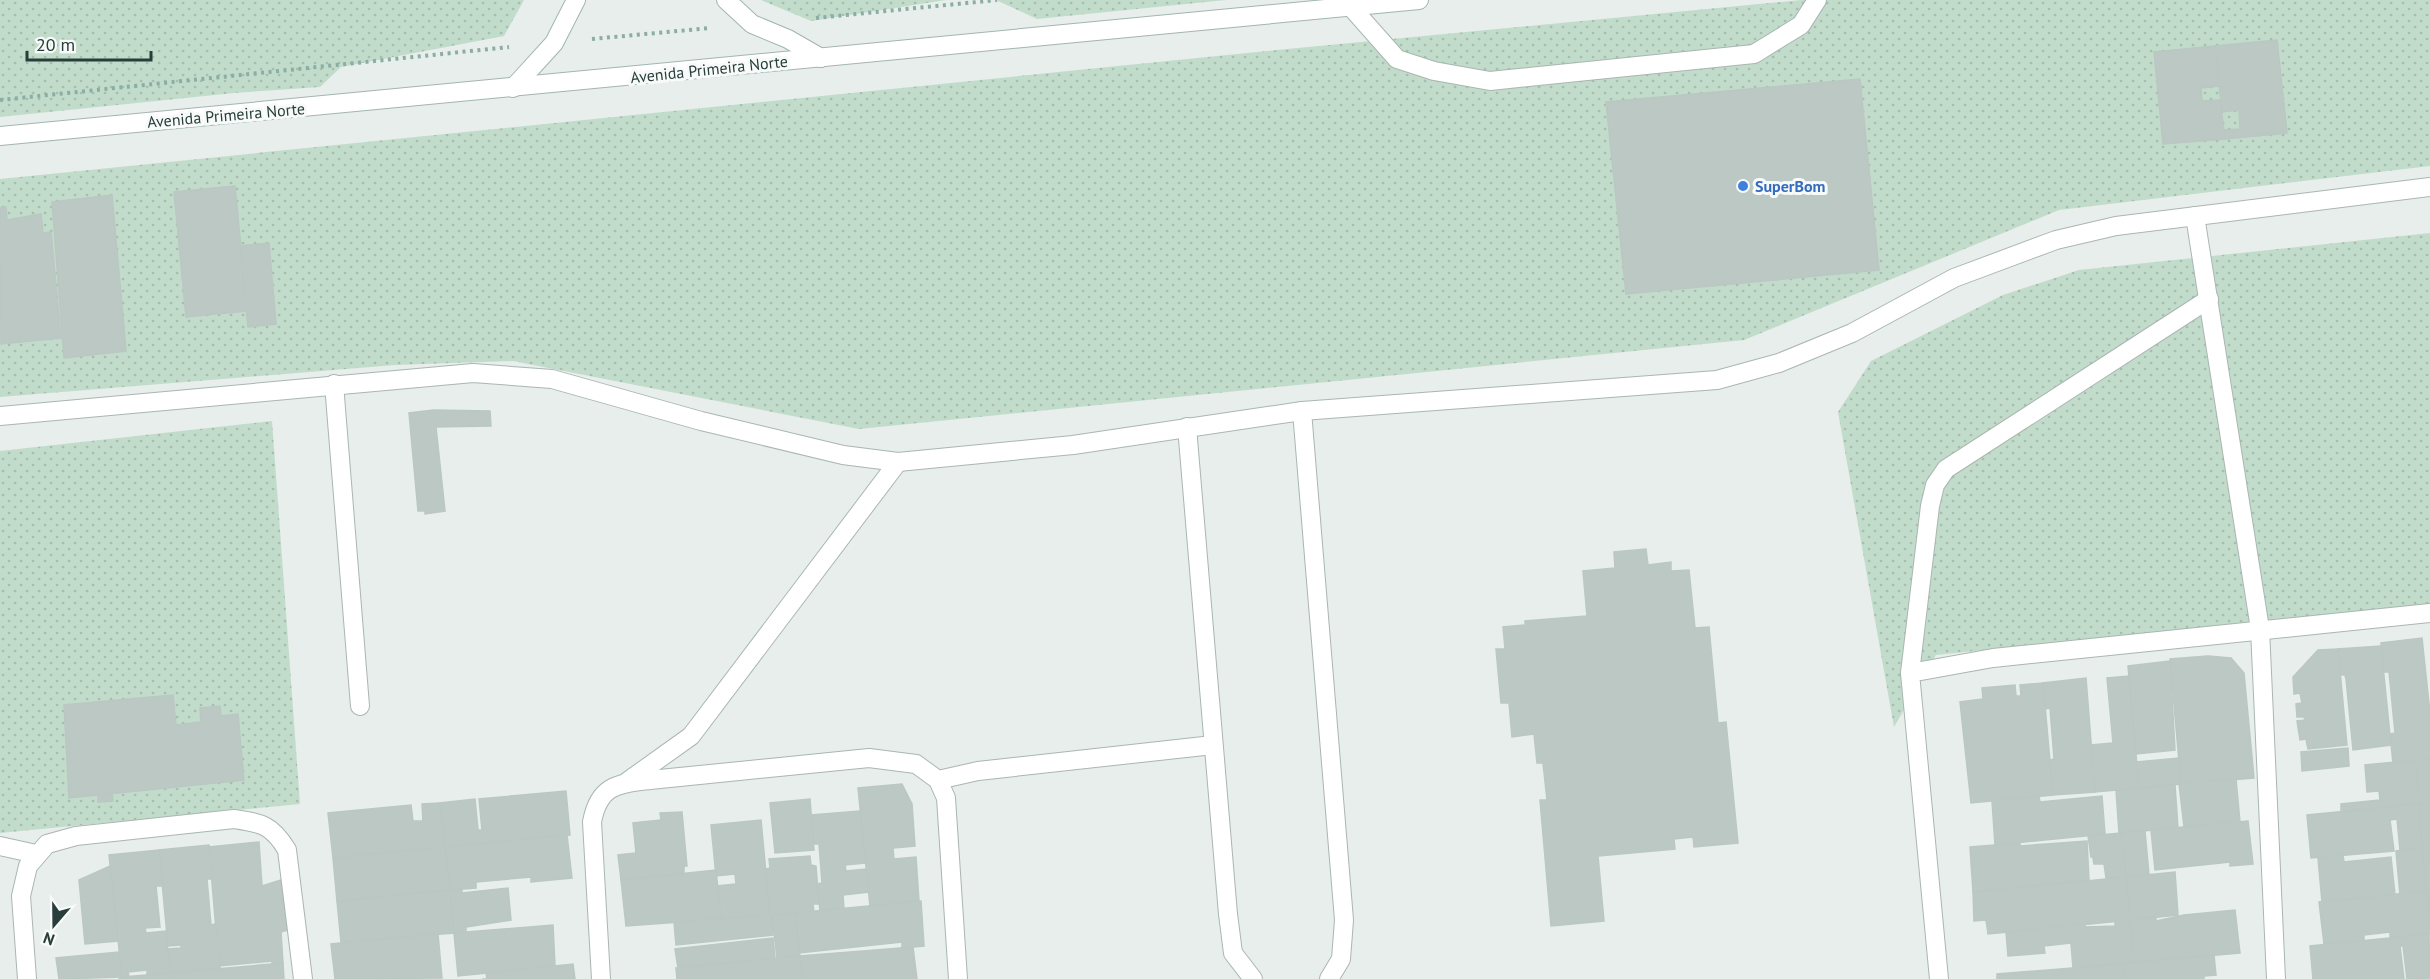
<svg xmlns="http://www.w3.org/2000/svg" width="2430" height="979" font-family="'PT Sans',sans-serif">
<defs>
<pattern id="park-dots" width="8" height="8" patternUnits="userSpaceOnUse" patternTransform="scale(1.5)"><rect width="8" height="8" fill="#c2dccb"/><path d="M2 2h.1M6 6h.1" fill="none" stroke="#a7beaf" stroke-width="1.8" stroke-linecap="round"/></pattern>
</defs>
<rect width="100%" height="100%" fill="#e7eeeb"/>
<g fill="url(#park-dots)">
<path d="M 0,0 L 524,0 L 504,36 L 341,67 L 320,87 L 234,93 L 0,117 Z"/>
<path d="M 761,0 L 946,0 L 811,21 Z"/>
<path d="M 996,0 L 1226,0 L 1037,19 Z"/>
<path d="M 1802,0 L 2430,0 L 2430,166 L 2059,210 L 1744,340 L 859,429 L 513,361 L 395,365 L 0,397 L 0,179 L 1277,50 Z"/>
<path d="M 2430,233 L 2430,605 L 1936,655 L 1894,727 L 1838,412 L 1871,361 L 2003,295 L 2079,270 Z"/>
<path d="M 272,421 L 300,804 L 0,833 L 0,451 Z"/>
</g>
<g fill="#bcc8c4" stroke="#bac7c2" stroke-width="1.5">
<path d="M 2277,40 L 2287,133 L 2225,139 L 2223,130 L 2240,129 L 2239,110 L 2222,112 L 2215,46 Z"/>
<path d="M 2215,46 L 2219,86 L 2201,88 L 2202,101 L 2220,100 L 2225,139 L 2163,144 L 2154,52 Z"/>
<path d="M 1860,79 L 1879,270 L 1626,294 L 1606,102 Z"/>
<path d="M 235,186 L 247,311 L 186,317 L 174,192 Z"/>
<path d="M 112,195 L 126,351 L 64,358 L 52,202 Z"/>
<path d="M 6,207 L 7,220 L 41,214 L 43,233 L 51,232 L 61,338 L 1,344 L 0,208 Z"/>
<path d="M 269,243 L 276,324 L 248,327 L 240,246 Z"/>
<path d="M 434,410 L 490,411 L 491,426 L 436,427 L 445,511 L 425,514 L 425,511 L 418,511 L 409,413 Z"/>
<path d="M 1646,549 L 1648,565 L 1671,562 L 1671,571 L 1689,570 L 1695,628 L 1709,627 L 1718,723 L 1726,722 L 1738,843 L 1694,847 L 1693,837 L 1674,839 L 1675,849 L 1598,856 L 1604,921 L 1551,926 L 1540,800 L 1547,800 L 1543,763 L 1537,763 L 1534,734 L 1512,737 L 1509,703 L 1501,703 L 1496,649 L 1505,649 L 1503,627 L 1525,625 L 1525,621 L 1587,616 L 1583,571 L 1615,568 L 1614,552 Z"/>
<path d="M 2422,638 L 2430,713 L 2430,759 L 2393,763 L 2390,734 L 2395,733 L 2389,672 L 2384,672 L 2381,643 Z"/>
<path d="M 2381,646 L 2391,745 L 2353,750 L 2346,679 L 2345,675 L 2340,675 L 2338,649 Z"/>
<path d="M 2338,649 L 2347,745 L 2308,749 L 2306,739 L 2300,740 L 2297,721 L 2305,720 L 2304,717 L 2297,717 L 2296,704 L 2302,703 L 2300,693 L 2294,694 L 2293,677 L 2318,650 Z"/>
<path d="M 2208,656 L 2231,658 L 2244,673 L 2254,778 L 2181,784 L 2170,659 Z"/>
<path d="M 2170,661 L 2175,750 L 2136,754 L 2128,666 Z"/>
<path d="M 2129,676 L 2139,788 L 2095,792 L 2091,745 L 2113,743 L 2107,678 Z"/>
<path d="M 2086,678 L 2095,792 L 2053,795 L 2050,760 L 2054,759 L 2050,708 L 2045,709 L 2043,683 Z"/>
<path d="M 2043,683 L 2053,795 L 1971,803 L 1960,702 L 1983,699 L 1982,688 L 2015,685 L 2016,696 L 2021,696 L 2020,685 Z"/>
<path d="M 173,695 L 176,725 L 201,722 L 200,708 L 220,706 L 221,716 L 238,714 L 244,780 L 69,798 L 64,705 Z"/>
<path d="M 2348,748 L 2349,766 L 2302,771 L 2301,752 Z"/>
<path d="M 2179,758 L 2181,784 L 2139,788 L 2137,762 Z"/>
<path d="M 2430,759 L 2430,803 L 2419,804 L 2415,760 Z"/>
<path d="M 2415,760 L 2419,804 L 2341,812 L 2341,804 L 2380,800 L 2379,791 L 2367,792 L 2365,765 Z"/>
<path d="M 2236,779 L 2240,822 L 2184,827 L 2179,784 Z"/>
<path d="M 902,784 L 912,804 L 915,846 L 893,848 L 894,859 L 916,857 L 919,901 L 870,906 L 858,788 Z"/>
<path d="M 2175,785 L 2178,828 L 2119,833 L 2116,790 Z"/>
<path d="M 566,791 L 570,835 L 445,847 L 440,803 L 475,799 L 478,830 L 482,830 L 479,799 Z"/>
<path d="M 112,794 L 113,801 L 98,802 L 98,795 Z"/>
<path d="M 2039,796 L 2040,802 L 2102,796 L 2105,834 L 1995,845 L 1992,801 Z"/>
<path d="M 810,799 L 814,850 L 775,853 L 770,803 Z"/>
<path d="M 440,803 L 445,847 L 333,858 L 328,813 L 411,805 L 413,821 L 423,821 L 422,804 Z"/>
<path d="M 2430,803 L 2430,847 L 2422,848 L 2419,804 Z"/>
<path d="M 2419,804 L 2422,848 L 2400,850 L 2397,819 L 2390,820 L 2394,851 L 2311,858 L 2307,815 Z"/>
<path d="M 860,811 L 865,863 L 845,865 L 846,871 L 866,869 L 869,892 L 843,895 L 844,909 L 820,911 L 817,884 L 822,883 L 819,844 L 814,844 L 811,815 Z"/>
<path d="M 682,812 L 687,866 L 684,866 L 684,873 L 621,880 L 618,855 L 636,853 L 633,823 L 661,820 L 660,813 Z"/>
<path d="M 761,820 L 770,916 L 721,919 L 717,886 L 736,884 L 735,874 L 716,876 L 711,825 Z"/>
<path d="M 2248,821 L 2253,864 L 2230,866 L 2230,862 L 2155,870 L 2151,830 Z"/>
<path d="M 2145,831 L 2149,875 L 2126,877 L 2121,833 Z"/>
<path d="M 2121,833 L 2126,877 L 2106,878 L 2104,864 L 2094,864 L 2093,858 L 2100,856 L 2091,857 L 2088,836 Z"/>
<path d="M 567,835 L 572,878 L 531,882 L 531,877 L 476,882 L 476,888 L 450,890 L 445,847 Z"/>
<path d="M 2087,841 L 2089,880 L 1973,892 L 1970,847 L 2020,843 L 2020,846 Z"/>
<path d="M 259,842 L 262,886 L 281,880 L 286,899 L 283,900 L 288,930 L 281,932 L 283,963 L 272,964 L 272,961 L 219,966 L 209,847 Z"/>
<path d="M 209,845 L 212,879 L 207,879 L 211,925 L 216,924 L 220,968 L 170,973 L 168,949 L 181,948 L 181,945 L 168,946 L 159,850 Z"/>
<path d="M 445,847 L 450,890 L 337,901 L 333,858 Z"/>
<path d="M 2430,847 L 2430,891 L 2426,892 L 2422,848 Z"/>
<path d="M 2422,848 L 2426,892 L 2400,895 L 2396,851 Z"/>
<path d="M 159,850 L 162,886 L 156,886 L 160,927 L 145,928 L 146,933 L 166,931 L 170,973 L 147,975 L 147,970 L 128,972 L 129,977 L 122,977 L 109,855 Z"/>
<path d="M 2343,855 L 2344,862 L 2391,857 L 2395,895 L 2322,902 L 2318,858 Z"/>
<path d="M 810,856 L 811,865 L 816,866 L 819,904 L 813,904 L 814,912 L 770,916 L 766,869 L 770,868 L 769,859 Z"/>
<path d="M 110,866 L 118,941 L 85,944 L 79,880 Z"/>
<path d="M 716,870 L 721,919 L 626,926 L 621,880 Z"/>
<path d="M 2175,872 L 2178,915 L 2130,920 L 2126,877 Z"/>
<path d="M 2126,877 L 2130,920 L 1988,934 L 1986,920 L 1974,921 L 1973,892 Z"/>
<path d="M 508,888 L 511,920 L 466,927 L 466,932 L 454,933 L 450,890 L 462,889 L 462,893 Z"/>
<path d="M 450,890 L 454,933 L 341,942 L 337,901 Z"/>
<path d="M 2426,891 L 2430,891 L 2429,934 Z"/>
<path d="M 2426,891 L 2429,934 L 2390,938 L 2390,932 L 2364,935 L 2364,941 L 2324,944 L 2319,902 Z"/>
<path d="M 921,901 L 924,946 L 902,948 L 902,942 L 799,953 L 795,913 Z"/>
<path d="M 2235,910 L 2240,953 L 2134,962 L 2130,920 L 2156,917 L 2156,921 L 2184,915 Z"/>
<path d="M 795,913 L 800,956 L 777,958 L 772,916 Z"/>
<path d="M 771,915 L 773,935 L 676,945 L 674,922 Z"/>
<path d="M 2130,920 L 2134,962 L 2073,968 L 2071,943 L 2044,946 L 2045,953 L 2008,956 L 2006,932 L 2085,924 L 2085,927 L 2115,926 L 2115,921 Z"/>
<path d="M 553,925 L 555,966 L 458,976 L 454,933 Z"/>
<path d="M 438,934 L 442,978 L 335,979 L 331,944 Z"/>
<path d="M 2429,934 L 2430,978 L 2407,979 L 2403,946 L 2400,946 L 2404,979 L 2313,979 L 2310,946 Z"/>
<path d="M 773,938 L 775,958 L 678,968 L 675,949 Z"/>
<path d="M 913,947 L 917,979 L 802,979 L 800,956 Z"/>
<path d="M 119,952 L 122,977 L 59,979 L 56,958 Z"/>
<path d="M 2214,955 L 2216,975 L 2204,976 L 2204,979 L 2123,979 L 2122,964 Z"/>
<path d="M 800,956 L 802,979 L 677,979 L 676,968 Z"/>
<path d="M 283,963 L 284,979 L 170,979 L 170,973 Z"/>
<path d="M 573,964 L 575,979 L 482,979 L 487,979 L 486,973 Z"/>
<path d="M 2122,964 L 2123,979 L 1997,979 L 1997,974 Z"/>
<path d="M 170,973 L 170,979 L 119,979 L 122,977 Z"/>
</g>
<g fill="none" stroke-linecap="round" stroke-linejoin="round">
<defs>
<g id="lane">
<path d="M 1351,7 L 1397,59 L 1434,71 L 1490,81 L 1754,54 L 1801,25 L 1817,0"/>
<path d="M 334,384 L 360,706"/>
<path d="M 1302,411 L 1344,920 L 1341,959 L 1329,979"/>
<path d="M 1187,427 L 1228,914 L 1233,953 L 1253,979"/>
<path d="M 938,780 L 978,771 L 1213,745"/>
<path d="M 0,846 L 36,854"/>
</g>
<g id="street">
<path d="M 2195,216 L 2260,629 L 2276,979"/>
<path d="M 0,416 L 473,373 L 552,379 L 701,421 L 843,455 L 898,462 L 1073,445 L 1302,411 L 1717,380 L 1779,363 L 1852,333 L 1954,278 L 2056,240 L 2116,226 L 2430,187"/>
<path d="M 1910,673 L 1930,506 L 1935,485 L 1946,469 L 2209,299"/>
<path d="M 628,781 L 691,736 L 898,462"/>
<path d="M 27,979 L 21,896 L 28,866 L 47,844 L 76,836 L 234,819 C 262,823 272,825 287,850 L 303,979"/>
<path d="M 601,979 L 592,822 C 599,785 617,784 650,780 L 869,758 L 916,764 L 938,780 L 946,798 L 958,979"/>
<path d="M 1939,979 L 1910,673 L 1993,658 L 2430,613"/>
</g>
<g id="secondary">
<path d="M 726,0 L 752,24 L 788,39 L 821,58"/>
<path d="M 513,88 L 554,43 L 576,0"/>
<path d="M 0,136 L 1419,0"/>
</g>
</defs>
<use href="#lane" stroke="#aab6b2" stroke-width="20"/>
<use href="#street" stroke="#aab6b2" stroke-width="20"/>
<use href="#secondary" stroke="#a3b5b0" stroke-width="20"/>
<g stroke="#8bada5" stroke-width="4" stroke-dasharray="3 4.5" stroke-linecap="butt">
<path d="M 816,18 L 997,0"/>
<path d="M 592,39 L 710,28"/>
<path d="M 0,100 L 509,47"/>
</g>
<use href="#lane" stroke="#fff" stroke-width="18"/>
<use href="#street" stroke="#fff" stroke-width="18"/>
<use href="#secondary" stroke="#fff" stroke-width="18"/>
</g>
<circle fill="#3f7fe0" stroke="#f7faf9" stroke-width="2" cx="1743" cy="186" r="6"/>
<g text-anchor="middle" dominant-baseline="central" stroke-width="6" stroke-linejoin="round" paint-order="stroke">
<g font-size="16" fill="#273e3a" stroke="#f7faf9">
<text transform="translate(709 69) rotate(-6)">Avenida Primeira Norte</text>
<text transform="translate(226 115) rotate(-5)">Avenida Primeira Norte</text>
</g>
<g font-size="16" font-weight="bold" fill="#366cbe" stroke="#f7faf9" text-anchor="start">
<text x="1755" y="186">SuperBom</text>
</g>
</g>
<g transform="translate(54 925) rotate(200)" stroke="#f7faf9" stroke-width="4.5" paint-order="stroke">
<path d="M0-4.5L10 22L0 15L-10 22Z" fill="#273e3a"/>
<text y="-9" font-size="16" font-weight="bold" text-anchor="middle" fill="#273e3a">N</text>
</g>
<path d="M27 51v9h124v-9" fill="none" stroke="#273e3a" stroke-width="3"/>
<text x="36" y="51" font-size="18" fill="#273e3a" stroke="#f7faf9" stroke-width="4.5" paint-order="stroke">20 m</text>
</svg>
